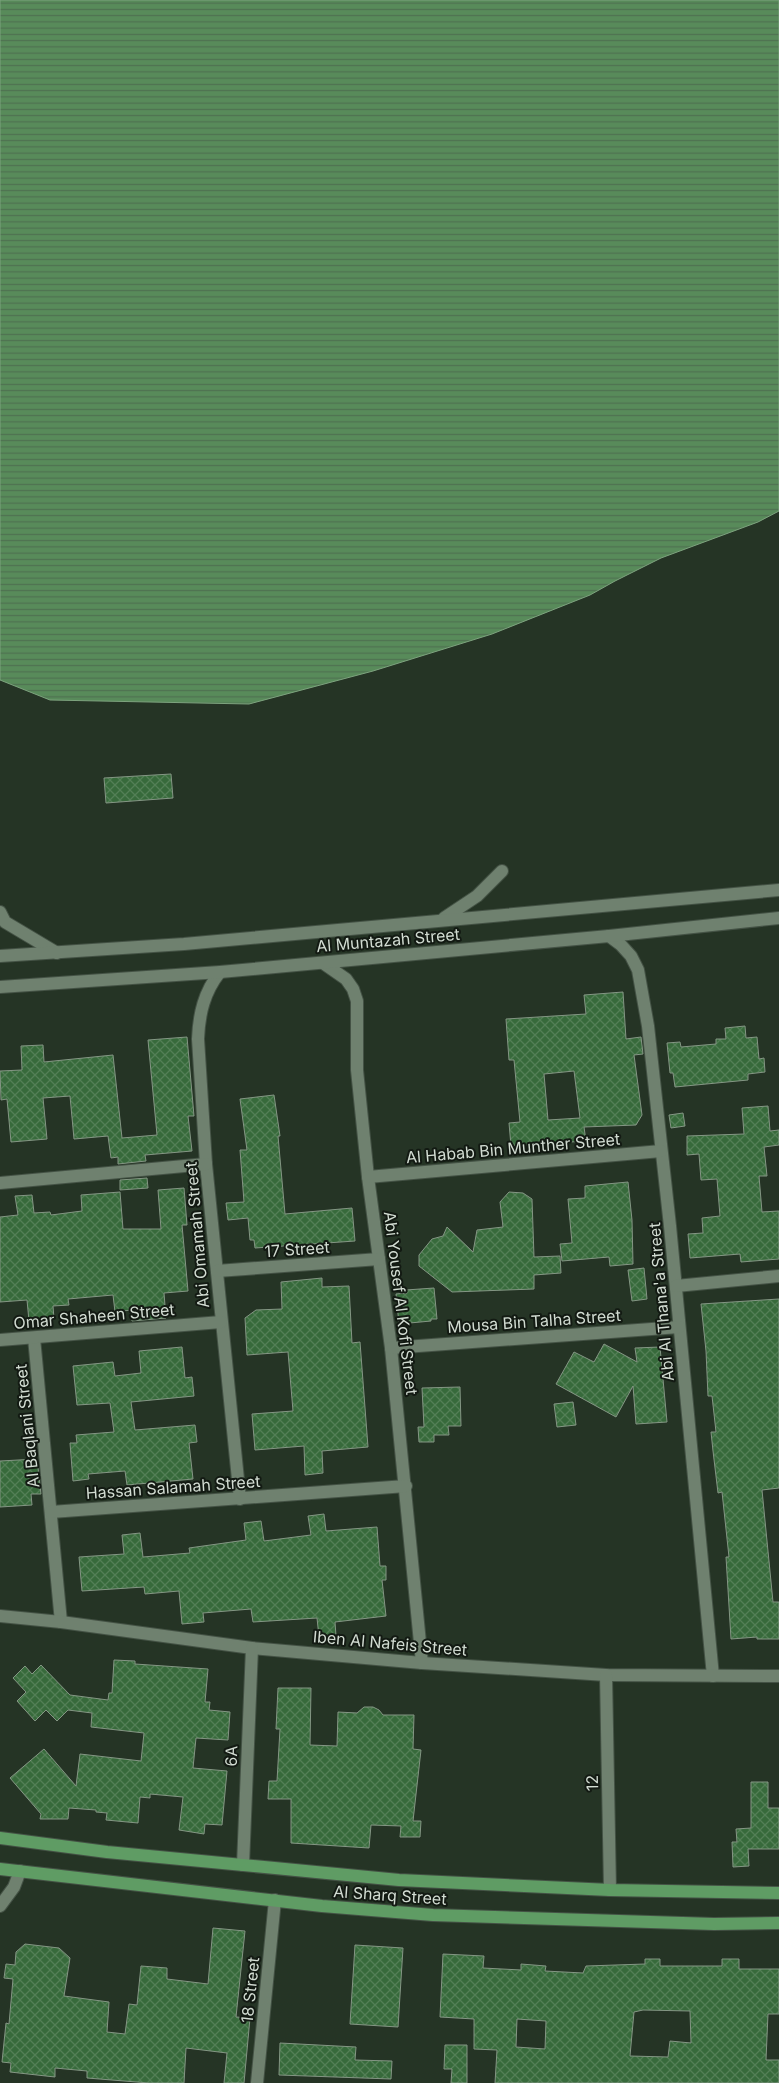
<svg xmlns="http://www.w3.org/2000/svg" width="779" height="2083" font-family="Inter,sans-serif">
<defs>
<pattern id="water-rules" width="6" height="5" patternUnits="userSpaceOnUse" patternTransform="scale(1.25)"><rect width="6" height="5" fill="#588b5a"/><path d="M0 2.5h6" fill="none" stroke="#4f7151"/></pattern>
<pattern id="building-cross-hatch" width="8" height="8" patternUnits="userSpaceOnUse" patternTransform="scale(1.25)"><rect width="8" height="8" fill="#376a3b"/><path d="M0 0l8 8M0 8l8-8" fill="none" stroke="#537f56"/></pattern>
</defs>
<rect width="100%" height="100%" fill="#253425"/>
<path fill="url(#water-rules)" stroke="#7da37e" d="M 0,0 L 779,0 L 779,511 L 758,522 L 661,558 L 615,581 L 590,595 L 492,634 L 373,671 L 249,704 L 50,700 L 0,680 Z"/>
<g fill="url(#building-cross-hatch)" stroke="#849684" fill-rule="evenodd">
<path d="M 171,774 L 173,798 L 106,803 L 104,778 Z"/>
<path d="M 623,992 L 626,1039 L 641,1037 L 643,1054 L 634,1055 L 642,1115 L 636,1125 L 584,1127 L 586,1141 L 511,1146 L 509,1123 L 520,1122 L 514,1060 L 509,1060 L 506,1019 L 586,1014 L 584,995 ZM 574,1071 L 580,1118 L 548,1120 L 544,1074 Z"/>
<path d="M 745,1026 L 746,1038 L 757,1037 L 759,1059 L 764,1058 L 765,1072 L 748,1074 L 748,1080 L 675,1087 L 673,1073 L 670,1073 L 667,1043 L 680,1042 L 681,1047 L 716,1044 L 716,1039 L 726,1039 L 725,1028 Z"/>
<path d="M 187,1037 L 194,1116 L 188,1116 L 192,1151 L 145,1155 L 146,1161 L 118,1164 L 118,1157 L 111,1158 L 108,1136 L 74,1139 L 70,1096 L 43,1098 L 47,1139 L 11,1142 L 7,1099 L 1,1100 L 0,1071 L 22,1070 L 21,1046 L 43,1045 L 44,1062 L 113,1055 L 122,1138 L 157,1135 L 148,1040 Z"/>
<path d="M 274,1095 L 280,1136 L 278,1136 L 285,1214 L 352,1208 L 355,1241 L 255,1248 L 254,1240 L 250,1240 L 248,1218 L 228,1220 L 226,1203 L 244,1202 L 240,1150 L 247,1150 L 240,1099 Z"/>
<path d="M 768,1106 L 770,1131 L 779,1130 L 779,1145 L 764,1147 L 767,1176 L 759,1176 L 762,1212 L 779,1211 L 779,1259 L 741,1262 L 740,1254 L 690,1258 L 688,1234 L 703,1233 L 702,1218 L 720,1216 L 717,1179 L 701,1180 L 699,1154 L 687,1155 L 687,1136 L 744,1134 L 742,1108 Z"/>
<path d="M 683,1113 L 685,1126 L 671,1128 L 669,1115 Z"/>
<path d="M 147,1178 L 148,1188 L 120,1190 L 120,1180 Z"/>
<path d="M 628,1182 L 632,1220 L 633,1264 L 610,1266 L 609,1257 L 562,1261 L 560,1244 L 572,1243 L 568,1199 L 585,1198 L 585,1186 Z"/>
<path d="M 184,1188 L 187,1225 L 182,1225 L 188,1291 L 164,1293 L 166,1318 L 132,1321 L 131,1310 L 115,1312 L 113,1295 L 68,1299 L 69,1305 L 53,1306 L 54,1319 L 29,1321 L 27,1300 L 0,1302 L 0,1217 L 18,1215 L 15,1196 L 32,1195 L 34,1213 L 50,1212 L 51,1215 L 82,1211 L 81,1195 L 120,1192 L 123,1229 L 161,1229 L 158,1190 Z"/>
<path d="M 509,1192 L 523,1193 L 532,1199 L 534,1257 L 560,1256 L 561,1273 L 534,1275 L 534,1289 L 452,1292 L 419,1266 L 419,1255 L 432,1239 L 443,1236 L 447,1227 L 473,1252 L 477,1230 L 503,1227 L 500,1202 Z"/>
<path d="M 644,1268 L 647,1299 L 632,1301 L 628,1270 Z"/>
<path d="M 322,1278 L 322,1287 L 349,1286 L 352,1343 L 360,1342 L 368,1447 L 322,1451 L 323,1473 L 305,1475 L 304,1446 L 255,1450 L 252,1414 L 293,1411 L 288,1352 L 247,1355 L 245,1318 L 256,1310 L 282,1309 L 281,1282 Z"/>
<path d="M 434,1288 L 437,1319 L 431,1319 L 431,1321 L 399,1324 L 396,1294 L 407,1293 L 406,1290 Z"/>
<path d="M 779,1299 L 779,1488 L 762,1490 L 773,1602 L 779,1602 L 779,1639 L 757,1639 L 757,1637 L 731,1639 L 726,1557 L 729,1557 L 722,1492 L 718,1493 L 713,1451 L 711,1432 L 716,1432 L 712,1396 L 708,1396 L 706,1351 L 701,1304 Z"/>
<path d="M 604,1344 L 637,1362 L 635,1348 L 660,1347 L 667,1422 L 636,1424 L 633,1386 L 616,1417 L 556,1384 L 574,1352 L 594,1362 Z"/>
<path d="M 182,1347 L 185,1378 L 192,1377 L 194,1396 L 131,1402 L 135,1430 L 195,1425 L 197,1442 L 189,1443 L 193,1479 L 127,1485 L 125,1471 L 88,1474 L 89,1479 L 73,1481 L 70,1443 L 77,1443 L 76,1435 L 114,1432 L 110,1403 L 77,1405 L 73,1366 L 113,1362 L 115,1376 L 141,1373 L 139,1351 Z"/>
<path d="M 460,1387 L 461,1426 L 448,1426 L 449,1435 L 434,1435 L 434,1442 L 419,1442 L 418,1427 L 424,1427 L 422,1388 Z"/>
<path d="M 573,1402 L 576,1425 L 557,1427 L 554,1404 Z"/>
<path d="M 37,1459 L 41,1494 L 31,1494 L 32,1505 L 0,1507 L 0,1461 Z"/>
<path d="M 324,1514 L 326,1531 L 377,1527 L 380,1566 L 386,1566 L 386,1580 L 382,1580 L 386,1616 L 335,1622 L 336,1636 L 319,1637 L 317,1618 L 253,1622 L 251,1609 L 203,1613 L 204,1622 L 182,1624 L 179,1591 L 145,1594 L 144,1587 L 82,1591 L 79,1557 L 124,1554 L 122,1535 L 140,1533 L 143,1557 L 190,1553 L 189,1548 L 246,1540 L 244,1523 L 261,1521 L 264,1541 L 311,1535 L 308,1516 Z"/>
<path d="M 114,1660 L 135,1661 L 135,1664 L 208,1669 L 205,1702 L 210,1702 L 209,1710 L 230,1712 L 228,1740 L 196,1738 L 193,1768 L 227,1771 L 222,1825 L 205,1824 L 204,1834 L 179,1830 L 183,1797 L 150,1794 L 150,1798 L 140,1797 L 138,1823 L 106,1820 L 107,1813 L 96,1812 L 96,1810 L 69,1808 L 68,1819 L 40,1819 L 41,1814 L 10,1778 L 44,1749 L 76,1786 L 80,1754 L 141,1761 L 144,1733 L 91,1727 L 92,1713 L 68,1710 L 57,1721 L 46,1710 L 35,1721 L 17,1701 L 26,1692 L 13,1678 L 25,1666 L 32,1674 L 41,1665 L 70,1695 L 108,1700 L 109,1693 L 112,1693 Z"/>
<path d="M 278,1688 L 311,1688 L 310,1745 L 337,1746 L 338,1712 L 357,1713 L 364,1707 L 373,1707 L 379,1710 L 383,1715 L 414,1715 L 413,1749 L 421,1750 L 413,1821 L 421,1821 L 420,1837 L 400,1837 L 401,1826 L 371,1825 L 369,1848 L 291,1843 L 291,1799 L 268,1799 L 269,1781 L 277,1781 L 280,1729 L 276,1729 Z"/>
<path d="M 751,1782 L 768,1782 L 768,1808 L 779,1808 L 779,1849 L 748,1849 L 749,1866 L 733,1867 L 732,1842 L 737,1842 L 736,1829 L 751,1828 Z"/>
<path d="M 213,1928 L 245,1931 L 236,2017 L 250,2018 L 244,2083 L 224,2083 L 227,2053 L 186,2048 L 184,2083 L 149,2083 L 87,2078 L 87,2071 L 55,2068 L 55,2077 L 10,2072 L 11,2063 L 2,2062 L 6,2023 L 9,2024 L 13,1979 L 4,1978 L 6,1964 L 15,1965 L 16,1952 L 25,1944 L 59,1948 L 70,1958 L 64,1996 L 109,2002 L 107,2032 L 125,2034 L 129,2004 L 137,2005 L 141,1966 L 167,1968 L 167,1979 L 208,1984 Z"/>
<path d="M 355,1945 L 403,1948 L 398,2027 L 350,2024 Z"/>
<path d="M 443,1954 L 484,1956 L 483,1968 L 521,1970 L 521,1964 L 546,1966 L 545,1971 L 583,1973 L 586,1966 L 645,1964 L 645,1959 L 660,1959 L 660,1966 L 722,1966 L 722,1959 L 739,1959 L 739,1969 L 779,1969 L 779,2014 L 768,2014 L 766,2060 L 779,2060 L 779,2083 L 495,2083 L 497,2050 L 474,2049 L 474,2019 L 440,2017 ZM 643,2010 L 690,2011 L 691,2043 L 670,2041 L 668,2057 L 630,2056 L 634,2012 ZM 517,2019 L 546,2021 L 545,2049 L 516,2047 Z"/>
<path d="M 280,2043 L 356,2047 L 355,2060 L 392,2061 L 391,2079 L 279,2075 Z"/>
<path d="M 445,2045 L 467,2045 L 467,2083 L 451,2083 L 452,2069 L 444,2069 Z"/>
</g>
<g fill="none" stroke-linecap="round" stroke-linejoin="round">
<defs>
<g id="street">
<path d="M 609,936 L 621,945 L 631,956 L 638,970 L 648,1026 L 670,1226 L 713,1676"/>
<path d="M 323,963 L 346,979 L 353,989 L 357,1001 L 357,1070 L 368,1177 L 391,1348 L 422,1663"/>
<path d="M 220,972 C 204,992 199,1014 198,1039 L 206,1164 L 240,1499"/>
<path d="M 368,1177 L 661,1151"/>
<path d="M 0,1183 L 206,1164"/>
<path d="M 217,1271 L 379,1259"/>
<path d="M 676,1286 L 779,1276"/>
<path d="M 34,1338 L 61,1622"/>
<path d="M 0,1340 L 221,1322"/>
<path d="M 391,1348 L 679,1327"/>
<path d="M 51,1512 L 406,1486"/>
<path d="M 0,1616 L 61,1622 L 252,1648 L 422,1663 L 606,1675 L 779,1676"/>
<path d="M 606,1675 L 610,1890"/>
<path d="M 243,1865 L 252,1648"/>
<path d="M 0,1906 L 14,1887 L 20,1871"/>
<path d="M 257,2083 L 275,1900"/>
</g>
<g id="secondary">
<path d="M 0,912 L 5,922 L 57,953"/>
<path d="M 444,918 L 477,896 L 502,871"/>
<path d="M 0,956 L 184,944 L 779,890"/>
<path d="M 0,987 L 220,972 L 609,936 L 779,918"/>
</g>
<g id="primary">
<path d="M 0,1838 L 107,1852 L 399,1880 L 610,1890 L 779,1893"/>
<path d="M 0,1869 L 322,1906 L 433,1915 L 714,1924 L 779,1923"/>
</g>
</defs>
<use href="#street" stroke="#445245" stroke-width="14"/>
<use href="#secondary" stroke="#445245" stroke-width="14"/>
<use href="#primary" stroke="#445245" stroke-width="14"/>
<use href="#street" stroke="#6f816f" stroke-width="12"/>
<use href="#secondary" stroke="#6f816f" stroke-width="12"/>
<use href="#primary" stroke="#5f9c64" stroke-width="12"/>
</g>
<g text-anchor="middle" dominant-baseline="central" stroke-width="4" stroke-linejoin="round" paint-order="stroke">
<g font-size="16" fill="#d2dcd2" stroke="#131a13">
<text transform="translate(388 940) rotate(-5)">Al Muntazah Street</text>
<text transform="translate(513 1148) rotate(-5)">Al Habab Bin Munther Street</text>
<text transform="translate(197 1235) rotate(-95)">Abi Omamah Street</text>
<text transform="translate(297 1249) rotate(-4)">17 Street</text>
<text transform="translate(661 1302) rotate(-95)">Abi Al Thana'a Street</text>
<text transform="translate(401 1303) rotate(83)">Abi Yousef Al Kofi Street</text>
<text transform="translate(94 1316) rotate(-5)">Omar Shaheen Street</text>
<text transform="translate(534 1321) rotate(-4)">Mousa Bin Talha Street</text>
<text transform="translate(27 1426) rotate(-96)">Al Baqlani Street</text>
<text transform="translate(173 1487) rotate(-4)">Hassan Salamah Street</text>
<text transform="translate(390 1643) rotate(5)">Iben Al Nafeis Street</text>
<text transform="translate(231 1756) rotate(-88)">6A</text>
<text transform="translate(592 1783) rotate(-91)">12</text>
<text transform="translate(390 1895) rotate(4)">Al Sharq Street</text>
<text transform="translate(250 1990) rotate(-84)">18 Street</text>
</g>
</g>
</svg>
